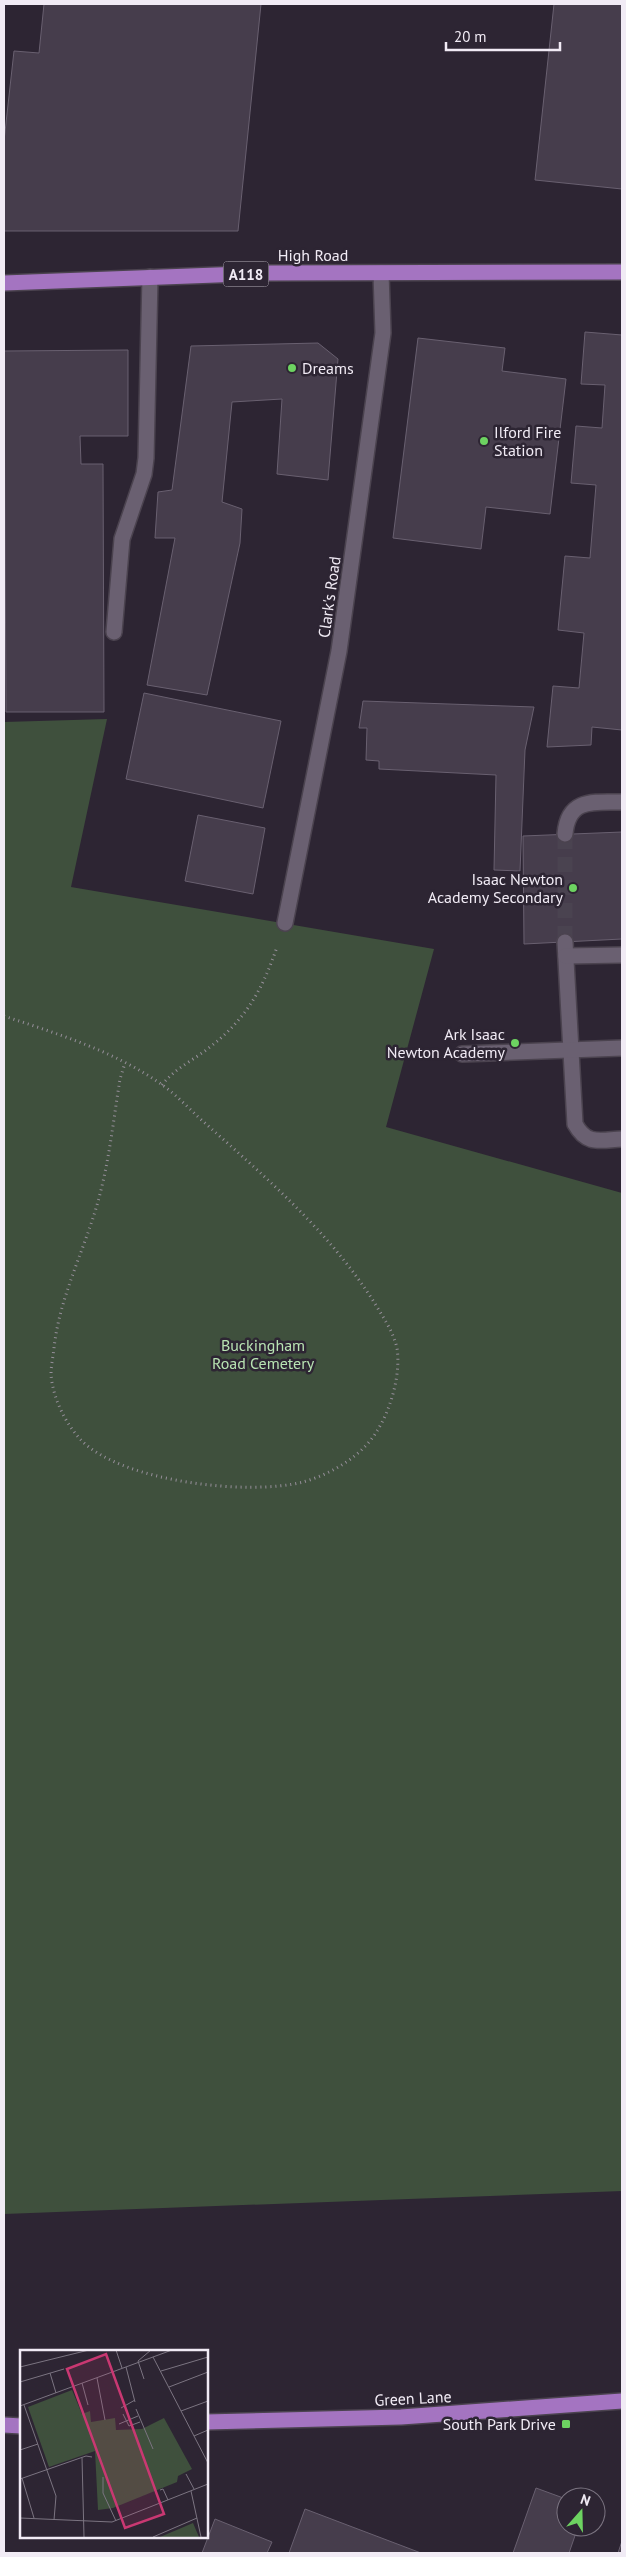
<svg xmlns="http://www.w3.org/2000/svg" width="626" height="2557" font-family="'PT Sans',sans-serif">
<rect width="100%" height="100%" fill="#2d2533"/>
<path fill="#3f503d" d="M 107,719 L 71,887 L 434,949 L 386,1127 L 622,1193 L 622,2191 L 4,2214 L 4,722 Z"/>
<g fill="#463d4c" stroke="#696070">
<path d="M 44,4 L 261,4 L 238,231 L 4,231 L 4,141 L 14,51 L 39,53 Z"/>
<path d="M 554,4 L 622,4 L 622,189 L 535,180 Z"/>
<path d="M 585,332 L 622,335 L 622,730 L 592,727 L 591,745 L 547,747 L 553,686 L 579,688 L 584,633 L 558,630 L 565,556 L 590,558 L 596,485 L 571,483 L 576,426 L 602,428 L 605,385 L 581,384 Z"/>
<path d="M 418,338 L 505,348 L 502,371 L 566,379 L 550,514 L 486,507 L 481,549 L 393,538 Z"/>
<path d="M 318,343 L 338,359 L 328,480 L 277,474 L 282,399 L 232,402 L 222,502 L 242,509 L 240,543 L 207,695 L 147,685 L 175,538 L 155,538 L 158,492 L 172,490 L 191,346 Z"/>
<path d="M 128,350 L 128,436 L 80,436 L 81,464 L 103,464 L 104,712 L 6,712 L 4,351 Z"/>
<path d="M 144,693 L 281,721 L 263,808 L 126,779 Z"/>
<path d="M 363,701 L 534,707 L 525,750 L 520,871 L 494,870 L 496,775 L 379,769 L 379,761 L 366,760 L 367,728 L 359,728 Z"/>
<path d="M 198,815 L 265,828 L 253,894 L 185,881 Z"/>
<path d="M 622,832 L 622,939 L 524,944 L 523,836 Z"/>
<path d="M 536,2488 L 566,2499 L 566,2527 L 578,2527 L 569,2553 L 513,2553 Z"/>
<path d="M 305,2509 L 421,2553 L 289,2553 Z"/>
<path d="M 215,2519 L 272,2542 L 267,2553 L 202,2553 Z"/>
<path d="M 622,2541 L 622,2553 L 618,2553 Z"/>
</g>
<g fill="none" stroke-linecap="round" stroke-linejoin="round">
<path stroke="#4a4350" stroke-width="15" stroke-dasharray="15 8" stroke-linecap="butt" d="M 565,834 L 565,942"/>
<defs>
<g id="minor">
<path d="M 114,632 L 122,539 L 144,474 L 146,458 L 150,277"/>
<path d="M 565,834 C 568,798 593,802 622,802"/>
<path d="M 285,923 L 339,651 L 383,333 L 381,273"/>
<path d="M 565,942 L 575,1124 C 587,1146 600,1140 622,1139"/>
<path d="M 566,956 L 622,955"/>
<path d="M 462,1054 L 622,1048"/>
</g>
<g id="major">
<path d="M 4,283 L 267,273 L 622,272"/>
<path d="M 206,2422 L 401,2417 L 622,2401"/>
<path d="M 4,2425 L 21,2426"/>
</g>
</defs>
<use href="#minor" stroke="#4b434f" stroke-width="18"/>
<use href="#major" stroke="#4b434f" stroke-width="18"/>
<g stroke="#968f9a" stroke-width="3" stroke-dasharray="1 4" stroke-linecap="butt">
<path d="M 4,1016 C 58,1034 114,1051 161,1084 C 177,1095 191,1111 206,1124 C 269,1180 337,1239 380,1312 C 387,1323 394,1335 397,1348 C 401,1374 391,1409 377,1431 C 361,1457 331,1474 303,1482 C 248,1496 122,1482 81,1440 C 65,1423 53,1398 51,1375 C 51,1366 53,1357 54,1348 C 60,1293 88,1244 101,1190 C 110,1154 114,1116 120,1079 L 125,1063"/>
<path d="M 162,1085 C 175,1068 194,1060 210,1047 C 247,1018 262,990 277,947"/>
</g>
<use href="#minor" stroke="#6a6071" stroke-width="15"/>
<use href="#major" stroke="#a474c1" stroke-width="15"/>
</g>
<g fill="#6dd361" stroke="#2d2533" stroke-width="2">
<circle cx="292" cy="368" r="5"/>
<circle cx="484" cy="441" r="5"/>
<circle cx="573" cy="888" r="5"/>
<circle cx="515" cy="1043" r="5"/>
<rect x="561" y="2419" width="10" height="10" rx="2.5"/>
</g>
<g text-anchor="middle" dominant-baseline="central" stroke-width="5" stroke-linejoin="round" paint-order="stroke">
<rect fill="#2d2533" stroke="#b6b0bb" stroke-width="1" x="223.5" y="261.5" width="45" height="25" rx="4"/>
<g font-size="15" font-weight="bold" fill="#f1ebf5">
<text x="246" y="274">A118</text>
</g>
<g font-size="16" fill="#f1ebf5" stroke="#2d2533">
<text x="313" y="255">High Road</text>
<text transform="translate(329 597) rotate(-82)">Clark's Road</text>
<text transform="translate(413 2398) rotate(-3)">Green Lane</text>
</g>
<g font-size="16" fill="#f1ebf5" stroke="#2d2533" text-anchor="end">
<text x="302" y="368" text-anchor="start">Dreams</text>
<text x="494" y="432" text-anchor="start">Ilford Fire<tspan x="494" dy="18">Station</tspan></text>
<text x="563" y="879">Isaac Newton<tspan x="563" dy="18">Academy Secondary</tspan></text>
<text x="505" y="1034">Ark Isaac<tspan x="505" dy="18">Newton Academy</tspan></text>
<text x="556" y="2424">South Park Drive</text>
</g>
<g font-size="16" fill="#b8e3b2" stroke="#2d2533">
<text x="263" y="1345">Buckingham<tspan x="263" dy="18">Road Cemetery</tspan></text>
</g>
</g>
<g transform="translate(20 2350)">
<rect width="188" height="188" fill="#2d2533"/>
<path d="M 52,40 L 62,64 L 70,61 L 71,72 L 95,68 L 96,80 L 122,79 L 144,68 L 172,119 L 158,126 L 157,132 L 93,158 L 78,160 L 75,101 L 29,117 L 8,57 ZM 173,173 L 179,187 L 140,187 L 159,179 Z" fill="#3f503d"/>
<path fill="none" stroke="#7b7481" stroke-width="1" d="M 96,0 L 102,18M 133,7 L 188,113M 0,17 L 69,0M 106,17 L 115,52M 141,21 L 188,7M 30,23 L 36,43M 77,28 L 85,70M 124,29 L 118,11 L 131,0M 0,32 L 44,19M 62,33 L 68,55M 149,37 L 188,22M 4,55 L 36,146 L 34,170M 0,56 L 152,0M 101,58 L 115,50M 116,59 L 133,99M 161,61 L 188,51M 103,64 L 109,76 L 120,72M 99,74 L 118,66M 174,86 L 188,80M 0,100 L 18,94M 62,108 L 64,187M 166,124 L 174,139M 83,127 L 83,143 L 96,171M 2,128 L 14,168M 0,129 L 66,106 L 72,107M 140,140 L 143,139 L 148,150M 171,141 L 181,187M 0,168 L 92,172 L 188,134M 133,187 L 177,168"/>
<path fill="#c93872" fill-opacity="0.15" stroke="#c93872" stroke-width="2.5" d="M 86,4 L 144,164 L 105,178 L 47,19 Z"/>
<rect width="188" height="188" fill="none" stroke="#f1ebf5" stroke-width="2.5"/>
</g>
<rect width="626" height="2557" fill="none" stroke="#f1ebf5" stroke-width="10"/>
<g transform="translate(581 2512) rotate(20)"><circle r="24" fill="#2d2533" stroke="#7b7481"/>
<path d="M0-4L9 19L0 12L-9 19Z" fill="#6dd361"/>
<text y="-8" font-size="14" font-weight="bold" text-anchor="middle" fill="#f1ebf5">N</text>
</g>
<path d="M446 42v8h114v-8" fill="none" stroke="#f1ebf5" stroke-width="2.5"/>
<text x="454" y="42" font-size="15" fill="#f1ebf5" stroke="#2d2533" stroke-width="4" paint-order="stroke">20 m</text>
</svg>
